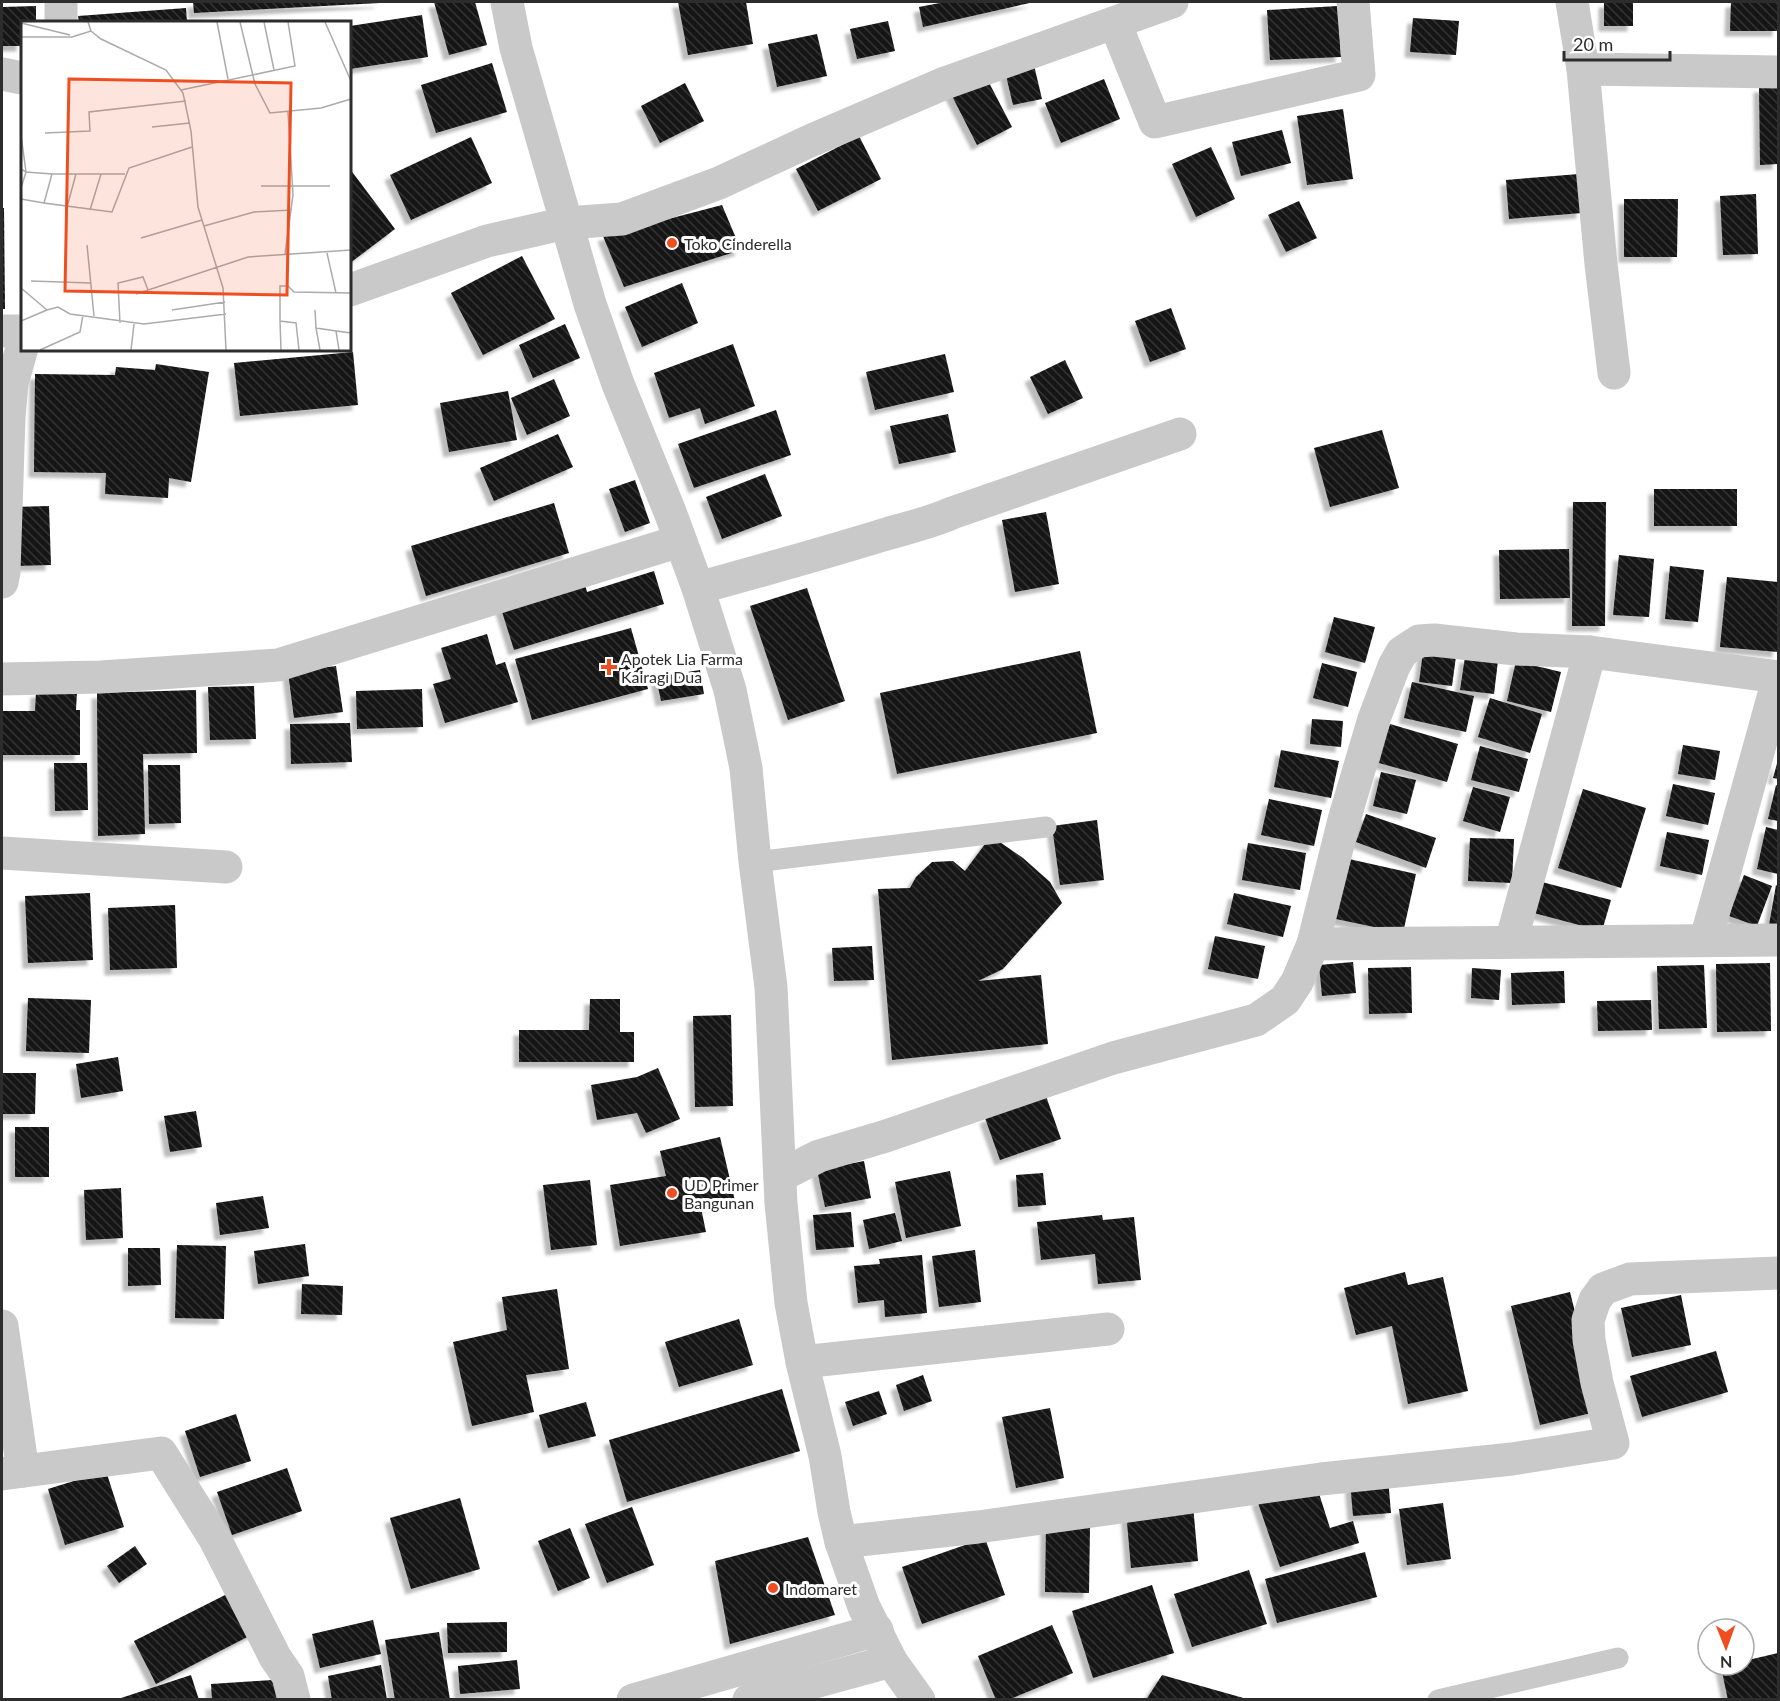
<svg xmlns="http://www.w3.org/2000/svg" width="1780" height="1701" font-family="Lato,sans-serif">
<defs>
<pattern id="building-back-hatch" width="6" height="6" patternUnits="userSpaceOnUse" patternTransform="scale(1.5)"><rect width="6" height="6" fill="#131313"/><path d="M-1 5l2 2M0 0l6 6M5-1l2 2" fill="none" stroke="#363636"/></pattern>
<filter id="shadow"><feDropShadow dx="-5.5" dy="5.5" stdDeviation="1.5" flood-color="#0004"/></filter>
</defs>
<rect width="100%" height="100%" fill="#fff"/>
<g fill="url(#building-back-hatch)" filter="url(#shadow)">
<path d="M 193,2 L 380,2 L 380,3 L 194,13 Z"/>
<path d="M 434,2 L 475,2 L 487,45 L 449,55 Z"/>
<path d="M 678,2 L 746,2 L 753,44 L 688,55 Z"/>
<path d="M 945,2 L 1034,2 L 923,27 L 919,7 Z"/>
<rect x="1604" y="2" width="29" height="24"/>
<path d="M 1731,2 L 1778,2 L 1778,31 L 1730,31 Z"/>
<path d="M 36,6 L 36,22 L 22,22 L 22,46 L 2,46 L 2,7 Z"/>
<path d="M 1338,6 L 1341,57 L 1270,60 L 1267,10 Z"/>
<path d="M 186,8 L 187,22 L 79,22 L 78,16 Z"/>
<path d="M 422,15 L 428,57 L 350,69 L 350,26 Z"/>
<path d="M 1413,18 L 1459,21 L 1456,55 L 1410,52 Z"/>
<path d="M 888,21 L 895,51 L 857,59 L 850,29 Z"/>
<path d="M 817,34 L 827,76 L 777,87 L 768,44 Z"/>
<path d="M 1033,61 L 1042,99 L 1013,105 L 1004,67 Z"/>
<path d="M 492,63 L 507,112 L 436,133 L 421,85 Z"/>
<path d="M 984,73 L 1012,127 L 977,145 L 949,90 Z"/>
<path d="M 1104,79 L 1120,119 L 1061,143 L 1045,103 Z"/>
<path d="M 685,83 L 704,121 L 660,143 L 641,106 Z"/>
<path d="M 1759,87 L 1778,87 L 1778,164 L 1760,165 Z"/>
<path d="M 1343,109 L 1353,179 L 1307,185 L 1297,116 Z"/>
<path d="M 1282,130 L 1291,163 L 1241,176 L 1232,142 Z"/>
<path d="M 859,136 L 881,179 L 818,211 L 796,169 Z"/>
<path d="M 471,137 L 492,183 L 411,220 L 390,175 Z"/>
<path d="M 1211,147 L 1235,199 L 1196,217 L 1172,164 Z"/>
<path d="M 350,169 L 395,229 L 350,263 Z"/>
<path d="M 1579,174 L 1582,213 L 1509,219 L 1506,180 Z"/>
<path d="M 1756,194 L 1758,254 L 1723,255 L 1720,196 Z"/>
<path d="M 1624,199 L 1678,199 L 1677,257 L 1624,257 Z"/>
<path d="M 1299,201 L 1317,238 L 1286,252 L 1268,215 Z"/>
<path d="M 722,205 L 741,250 L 624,287 L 603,236 Z"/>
<path d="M 2,208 L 4,208 L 5,309 L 2,309 Z"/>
<path d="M 522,256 L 555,319 L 483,355 L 451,293 Z"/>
<path d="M 682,283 L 698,323 L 642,347 L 625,307 Z"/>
<path d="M 1171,308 L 1186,349 L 1150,362 L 1135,321 Z"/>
<path d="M 565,324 L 580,358 L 533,378 L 519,345 Z"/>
<path d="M 733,344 L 755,406 L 705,424 L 700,408 L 669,418 L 654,373 Z"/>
<path d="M 353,352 L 358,405 L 240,416 L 234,363 Z"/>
<path d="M 945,354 L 954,392 L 875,410 L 866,372 Z"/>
<path d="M 1065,360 L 1083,398 L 1048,414 L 1030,377 Z"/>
<path d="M 156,364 L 209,372 L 191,482 L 169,478 L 168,498 L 105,494 L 106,473 L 34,472 L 35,374 L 115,375 L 116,367 L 155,370 Z"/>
<path d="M 554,379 L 570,416 L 527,435 L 511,398 Z"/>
<path d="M 508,391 L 517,440 L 449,452 L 440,403 Z"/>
<path d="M 776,410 L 791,455 L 694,488 L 678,444 Z"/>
<path d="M 948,414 L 956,452 L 899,464 L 890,426 Z"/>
<path d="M 1382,430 L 1399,488 L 1330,507 L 1314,448 Z"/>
<path d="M 558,434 L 573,467 L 494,501 L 480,468 Z"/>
<path d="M 765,474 L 782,516 L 722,539 L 706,497 Z"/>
<path d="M 635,480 L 650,523 L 625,532 L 609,489 Z"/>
<rect x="1654" y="489" width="83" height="37"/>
<path d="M 1573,502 L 1606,502 L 1605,626 L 1572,626 Z"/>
<path d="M 554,503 L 569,553 L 426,596 L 411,546 Z"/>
<path d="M 49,506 L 51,565 L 14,566 L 12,507 Z"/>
<path d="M 1046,512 L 1059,584 L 1015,592 L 1002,520 Z"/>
<path d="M 1569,549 L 1570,598 L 1500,599 L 1499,550 Z"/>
<path d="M 1619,555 L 1654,559 L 1649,617 L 1613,615 Z"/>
<path d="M 1670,566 L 1704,570 L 1698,622 L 1665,619 Z"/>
<path d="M 654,571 L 664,604 L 514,650 L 499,602 L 583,577 L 587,592 Z"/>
<path d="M 1727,577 L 1778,582 L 1778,652 L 1720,647 Z"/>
<path d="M 807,588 L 845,701 L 788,720 L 750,606 Z"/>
<path d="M 1334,617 L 1375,627 L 1365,663 L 1325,652 Z"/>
<path d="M 631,628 L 648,689 L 532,720 L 515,659 Z"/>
<path d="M 487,634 L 496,665 L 505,662 L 518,702 L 445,723 L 433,684 L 451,679 L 441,648 Z"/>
<path d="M 1424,645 L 1457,649 L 1452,686 L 1419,682 Z"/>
<path d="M 1080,651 L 1097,733 L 897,774 L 880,693 Z"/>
<path d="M 1465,657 L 1498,661 L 1494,694 L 1460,690 Z"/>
<path d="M 1516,661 L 1561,672 L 1551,712 L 1507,701 Z"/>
<path d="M 1322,663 L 1357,672 L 1348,707 L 1313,698 Z"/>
<path d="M 336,666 L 343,712 L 294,718 L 288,672 Z"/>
<path d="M 700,670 L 704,694 L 661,701 L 656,677 Z"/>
<path d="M 1412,682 L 1474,696 L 1466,732 L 1404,718 Z"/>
<path d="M 254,686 L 256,739 L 210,740 L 208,687 Z"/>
<path d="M 422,689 L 423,727 L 357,729 L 356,691 Z"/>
<path d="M 196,690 L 197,753 L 143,754 L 145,834 L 98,836 L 97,693 Z"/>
<path d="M 36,692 L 77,692 L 76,710 L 80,710 L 80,755 L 2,755 L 2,711 L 35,711 Z"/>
<path d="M 1490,698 L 1542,714 L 1530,753 L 1478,737 Z"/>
<path d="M 1312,719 L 1343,721 L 1341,747 L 1310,744 Z"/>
<path d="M 350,723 L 352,762 L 291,764 L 290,724 Z"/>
<path d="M 1390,724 L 1458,744 L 1447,782 L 1379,763 Z"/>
<path d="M 1683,745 L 1720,751 L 1715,780 L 1678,774 Z"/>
<path d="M 1480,746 L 1528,759 L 1519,792 L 1471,780 Z"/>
<path d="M 1281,750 L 1339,761 L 1331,798 L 1274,787 Z"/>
<path d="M 1778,760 L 1778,779 L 1773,778 Z"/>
<path d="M 54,763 L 87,763 L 88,810 L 55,811 Z"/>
<path d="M 148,765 L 180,765 L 181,823 L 149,824 Z"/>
<path d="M 1381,772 L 1416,780 L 1407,814 L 1373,806 Z"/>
<path d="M 1673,784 L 1715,793 L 1708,825 L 1666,816 Z"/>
<path d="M 1776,785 L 1778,786 L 1778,821 L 1768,819 Z"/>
<path d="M 1473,787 L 1510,797 L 1500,832 L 1463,821 Z"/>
<path d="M 1583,789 L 1646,808 L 1621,888 L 1558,868 Z"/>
<path d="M 1269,799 L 1322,810 L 1314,846 L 1261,835 Z"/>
<path d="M 1366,814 L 1436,838 L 1426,868 L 1356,842 Z"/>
<path d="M 1097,820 L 1104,880 L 1060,885 L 1052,826 Z"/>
<path d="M 1766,827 L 1778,830 L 1778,874 L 1757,869 Z"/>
<path d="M 1667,832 L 1709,840 L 1702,875 L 1660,866 Z"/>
<path d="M 991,836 L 1023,858 L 1050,882 L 1062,903 L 1003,969 L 978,981 L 1041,975 L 1048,1044 L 892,1060 L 878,889 L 910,888 L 916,877 L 932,862 L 953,861 L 965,871 Z"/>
<path d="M 1470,838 L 1514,839 L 1512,883 L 1468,881 Z"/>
<path d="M 1248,843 L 1306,853 L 1300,890 L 1242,880 Z"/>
<path d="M 1349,859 L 1416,874 L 1403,933 L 1336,919 Z"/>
<path d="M 1744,875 L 1772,886 L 1757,926 L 1729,916 Z"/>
<path d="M 1538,881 L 1611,900 L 1602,931 L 1530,912 Z"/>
<path d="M 1776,885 L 1778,886 L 1778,927 L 1769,925 Z"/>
<path d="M 90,893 L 93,960 L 28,963 L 25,896 Z"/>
<path d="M 1234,893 L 1291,906 L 1283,937 L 1227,924 Z"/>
<path d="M 175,905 L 177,968 L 110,970 L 108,908 Z"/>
<path d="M 1215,936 L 1265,946 L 1258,979 L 1208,969 Z"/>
<path d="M 872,946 L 874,980 L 834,981 L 832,948 Z"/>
<path d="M 1353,962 L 1356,993 L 1322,996 L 1319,965 Z"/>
<path d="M 1770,963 L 1771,1031 L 1717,1032 L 1716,964 Z"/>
<path d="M 1704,965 L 1707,1028 L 1659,1029 L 1657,966 Z"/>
<path d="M 1411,967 L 1412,1013 L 1369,1014 L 1368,968 Z"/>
<path d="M 1472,968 L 1501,970 L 1499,1000 L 1471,998 Z"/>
<path d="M 1564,971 L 1565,1003 L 1512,1005 L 1511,973 Z"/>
<path d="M 28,998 L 91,1000 L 89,1053 L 26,1051 Z"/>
<path d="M 590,999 L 620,999 L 620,1032 L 634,1032 L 634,1062 L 519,1062 L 519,1030 L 589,1030 Z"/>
<path d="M 1651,1000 L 1652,1030 L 1598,1031 L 1597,1001 Z"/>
<path d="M 731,1015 L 733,1106 L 695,1107 L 693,1016 Z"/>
<path d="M 118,1057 L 123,1091 L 81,1098 L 76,1064 Z"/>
<path d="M 658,1068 L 680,1119 L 646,1133 L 637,1113 L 597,1120 L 591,1085 L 637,1077 Z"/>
<path d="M 2,1073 L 36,1073 L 35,1114 L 2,1114 Z"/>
<path d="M 1046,1096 L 1061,1139 L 1000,1160 L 985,1118 Z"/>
<path d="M 196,1111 L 202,1147 L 170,1152 L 164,1116 Z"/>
<rect x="15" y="1127" width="34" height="50"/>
<path d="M 720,1137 L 735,1201 L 701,1208 L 706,1232 L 620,1246 L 610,1185 L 666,1176 L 660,1151 Z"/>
<path d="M 864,1161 L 871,1198 L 825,1207 L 817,1170 Z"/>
<path d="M 950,1171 L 961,1226 L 906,1238 L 895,1182 Z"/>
<path d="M 1043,1173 L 1046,1205 L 1018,1207 L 1016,1175 Z"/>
<path d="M 590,1180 L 597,1245 L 551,1250 L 543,1185 Z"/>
<path d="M 121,1188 L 123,1238 L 86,1240 L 84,1190 Z"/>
<path d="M 263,1196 L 269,1228 L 220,1235 L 216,1203 Z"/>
<path d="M 851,1212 L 854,1247 L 816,1250 L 813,1215 Z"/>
<path d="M 895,1213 L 902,1241 L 869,1249 L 863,1220 Z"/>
<path d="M 1102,1215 L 1103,1220 L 1134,1217 L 1141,1280 L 1098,1284 L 1095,1254 L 1041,1260 L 1037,1222 Z"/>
<path d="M 305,1244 L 309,1276 L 258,1284 L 254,1251 Z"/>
<path d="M 177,1245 L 226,1246 L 224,1319 L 175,1318 Z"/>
<path d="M 128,1248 L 160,1248 L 161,1285 L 128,1286 Z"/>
<path d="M 975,1250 L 981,1302 L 939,1307 L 932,1256 Z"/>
<path d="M 922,1255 L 927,1313 L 885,1317 L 884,1300 L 858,1303 L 854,1266 L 880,1264 L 879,1259 Z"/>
<path d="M 1405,1272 L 1408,1285 L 1443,1277 L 1468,1391 L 1408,1404 L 1392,1326 L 1356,1335 L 1344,1288 Z"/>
<path d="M 302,1284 L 343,1286 L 342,1315 L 301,1314 Z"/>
<path d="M 557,1289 L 569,1369 L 526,1375 L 534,1412 L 472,1426 L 453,1342 L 507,1330 L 502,1297 Z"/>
<path d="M 1570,1292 L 1600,1411 L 1540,1425 L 1511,1306 Z"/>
<path d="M 1681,1295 L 1691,1345 L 1632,1357 L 1621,1308 Z"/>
<path d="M 739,1319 L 753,1365 L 679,1387 L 665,1342 Z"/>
<path d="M 1716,1351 L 1728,1392 L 1642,1417 L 1630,1376 Z"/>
<path d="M 923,1375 L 932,1401 L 904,1411 L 896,1385 Z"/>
<path d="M 782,1389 L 800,1451 L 627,1502 L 609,1440 Z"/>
<path d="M 879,1391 L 887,1414 L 853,1426 L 845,1402 Z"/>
<path d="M 586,1402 L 596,1436 L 548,1448 L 539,1415 Z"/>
<path d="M 1050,1408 L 1064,1478 L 1016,1488 L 1002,1417 Z"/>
<path d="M 236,1414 L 251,1461 L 200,1477 L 185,1431 Z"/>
<path d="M 287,1468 L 302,1511 L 232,1535 L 217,1492 Z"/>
<path d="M 106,1471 L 124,1527 L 65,1545 L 48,1489 Z"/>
<path d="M 1388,1478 L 1391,1513 L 1353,1516 L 1350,1481 Z"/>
<path d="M 1315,1481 L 1330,1528 L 1353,1521 L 1359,1543 L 1280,1567 L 1257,1500 Z"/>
<path d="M 460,1498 L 480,1569 L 411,1589 L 390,1518 Z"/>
<path d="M 1443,1503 L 1451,1559 L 1407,1565 L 1399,1509 Z"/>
<path d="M 1193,1505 L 1198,1561 L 1131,1568 L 1126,1511 Z"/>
<path d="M 632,1507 L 654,1565 L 607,1583 L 585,1524 Z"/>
<path d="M 1046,1525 L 1090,1526 L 1089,1593 L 1045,1592 Z"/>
<path d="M 570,1528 L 590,1578 L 558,1591 L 538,1541 Z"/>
<path d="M 808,1537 L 835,1615 L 730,1644 L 715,1561 Z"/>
<path d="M 985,1538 L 1005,1595 L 922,1624 L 902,1567 Z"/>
<path d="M 135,1546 L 147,1564 L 119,1583 L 107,1566 Z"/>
<path d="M 1365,1552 L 1377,1597 L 1277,1623 L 1265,1579 Z"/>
<path d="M 1249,1570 L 1267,1624 L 1192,1647 L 1174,1594 Z"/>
<path d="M 1152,1585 L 1174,1653 L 1093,1678 L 1072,1611 Z"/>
<path d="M 235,1590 L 257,1632 L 156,1684 L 134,1641 Z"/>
<path d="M 373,1620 L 381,1654 L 320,1668 L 312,1634 Z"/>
<path d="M 507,1622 L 507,1652 L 448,1653 L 447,1623 Z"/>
<path d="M 1052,1625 L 1073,1673 L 1008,1700 L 996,1700 L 978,1656 Z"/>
<path d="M 439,1632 L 450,1700 L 395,1700 L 385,1640 Z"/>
<path d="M 1778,1653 L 1778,1700 L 1728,1700 L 1721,1667 L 1744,1665 L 1744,1661 Z"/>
<path d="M 517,1660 L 520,1689 L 460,1694 L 458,1666 Z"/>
<path d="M 381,1665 L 387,1700 L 332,1700 L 328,1676 Z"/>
<path d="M 191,1675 L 199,1700 L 119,1700 L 118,1699 Z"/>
<path d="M 1162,1675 L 1247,1699 L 1247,1700 L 1146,1700 Z"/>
<path d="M 288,1679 L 289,1700 L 212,1700 L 211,1684 Z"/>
</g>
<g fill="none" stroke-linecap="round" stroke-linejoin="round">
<g stroke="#c9c9c9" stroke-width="21">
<path d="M 755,862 L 1046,827"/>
<path d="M 1438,1700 L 1618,1658"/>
</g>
<g stroke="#c9c9c9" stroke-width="33">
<path d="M 61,2 L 61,22"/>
<path d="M 507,2 L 516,48 L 590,304 L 618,384 L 670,512 L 698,588 L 730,690 L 746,768 L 755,862 L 771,987 L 781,1203 L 791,1303 L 802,1362 L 825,1456 L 834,1512 L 841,1542 L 864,1607 L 891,1661 L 919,1700"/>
<path d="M 1572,2 L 1583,69 L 1601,264 L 1614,373"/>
<path d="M 1115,23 L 1155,122 L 1359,75 L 1353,2"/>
<path d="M 1583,69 L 1778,72"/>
<path d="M 2,74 L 22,78"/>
<path d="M 350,290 L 487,241 L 566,223 L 622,219 L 719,183 L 812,140 L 945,83 L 1172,2"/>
<path d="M 2,331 L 22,331"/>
<path d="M 2,582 L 4,572 L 9,417 L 12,383 L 22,348"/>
<path d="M 698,588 C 760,571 821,554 883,535 C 906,528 930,523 952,513 L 1180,434"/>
<path d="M 2,679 L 101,677 L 278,665 L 680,541"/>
<path d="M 2,853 L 226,867"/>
<path d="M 1706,939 L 1778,680"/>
<path d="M 1511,942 L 1590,652"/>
<path d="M 1313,944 L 1778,940"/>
<path d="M 780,1176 L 819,1156 L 886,1136 L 1113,1058 L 1256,1020 L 1285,1000 L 1297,982 L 1313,944 L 1344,820 L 1374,719 L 1394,666 L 1402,652 L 1419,641 L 1434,640 L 1516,649 L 1590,652 L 1778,677"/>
<path d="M 2,1326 L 23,1471"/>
<path d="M 802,1362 L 1108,1329"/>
<path d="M 2,1474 L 161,1453 L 215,1539 L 275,1657 L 288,1676 L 294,1700"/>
<path d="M 841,1542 L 978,1527 L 1321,1479 L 1512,1459 L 1613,1443 L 1597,1383 L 1589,1340 L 1588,1320 L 1595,1300 L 1603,1289 L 1630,1279 L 1778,1273"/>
<path d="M 633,1700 L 877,1630"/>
<path d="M 749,1700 L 891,1661"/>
</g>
</g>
<g fill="#ef4e21" stroke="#fff" stroke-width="2">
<circle cx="672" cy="243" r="6"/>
<path d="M606 658h6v6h6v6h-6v6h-6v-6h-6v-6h6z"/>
<circle cx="672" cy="1193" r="6"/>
<circle cx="773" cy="1588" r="6"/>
</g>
<g text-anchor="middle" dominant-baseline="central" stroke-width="6" stroke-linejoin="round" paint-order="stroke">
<g font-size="16" fill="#2c2c2c" stroke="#fff" text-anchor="start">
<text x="684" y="243">Toko Cinderella</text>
<text x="621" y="658">Apotek Lia Farma<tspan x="621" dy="18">Kairagi Dua</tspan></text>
<text x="684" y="1184">UD Primer<tspan x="684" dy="18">Bangunan</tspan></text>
<text x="785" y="1588">Indomaret</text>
</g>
</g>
<g transform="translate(21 21)">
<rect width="330" height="330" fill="#fff"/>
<path fill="none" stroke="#ababab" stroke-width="1.5" d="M 67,1 L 70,10 L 80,18 L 145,49 L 162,72 L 170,110 L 177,186 L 202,267 L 205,329M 196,1 L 207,58M 219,1 L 234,63 L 249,92 L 300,87 L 330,78M 243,1 L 253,49M 304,1 L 330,60M 0,2 L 49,14M 0,16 L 51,16 L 70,10M 160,69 L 274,45 L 267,1M 131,106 L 169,102M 24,112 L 69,110 L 68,91 L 165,80M 0,114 L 5,151 L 0,148M 31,153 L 104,153M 240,165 L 309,165M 0,167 L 5,151 L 31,153 L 23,182 L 91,191 L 108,147 L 171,126M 0,178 L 23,182M 46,186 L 55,153M 69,189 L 80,153M 183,205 L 233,191 L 271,189M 120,217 L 181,199M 66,224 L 73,295M 306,232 L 315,272M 264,233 L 272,174 L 267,91M 10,260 L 69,262M 0,267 L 26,289 L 0,300M 115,273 L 227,236 L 330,229M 26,289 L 37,286 L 49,293 L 123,303 L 205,293M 151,289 L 204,281M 294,289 L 295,307M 259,300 L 260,329M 99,302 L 97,262 L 122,256 L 127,269M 19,329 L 59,311 L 62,294M 110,329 L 113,303M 278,329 L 275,302 L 259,300 L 259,265 L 267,265 L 273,271 L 330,272M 299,329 L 295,307 L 315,310M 318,329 L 315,310 L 330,312"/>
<path fill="#ef4e21" fill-opacity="0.15" stroke="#ef4e21" stroke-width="3" d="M 48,58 L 270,62 L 266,274 L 44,270 Z"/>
<rect width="330" height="330" fill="none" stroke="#2c2c2c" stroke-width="3"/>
</g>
<rect width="1780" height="1701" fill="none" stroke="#2c2c2c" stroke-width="6"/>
<g transform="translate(1726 1647) rotate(179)"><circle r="28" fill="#ffffff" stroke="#ababab" stroke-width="1.5"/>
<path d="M0-4.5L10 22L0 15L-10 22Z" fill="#ef4e21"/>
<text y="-9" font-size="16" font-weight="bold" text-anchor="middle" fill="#2c2c2c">N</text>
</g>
<path d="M1564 51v9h106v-9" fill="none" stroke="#2c2c2c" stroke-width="3"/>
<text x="1573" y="51" font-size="18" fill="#2c2c2c" stroke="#ffffff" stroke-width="4.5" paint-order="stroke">20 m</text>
</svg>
